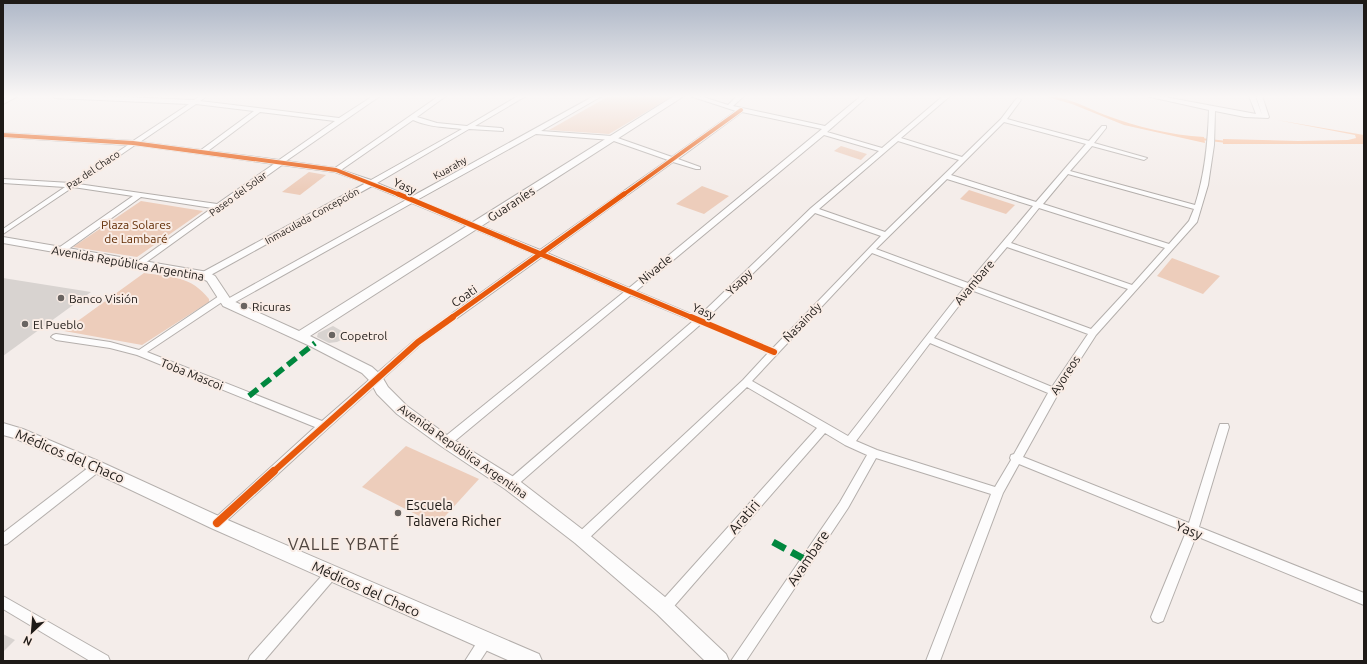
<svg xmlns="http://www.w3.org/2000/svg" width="1367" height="664" font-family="Ubuntu,sans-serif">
<rect width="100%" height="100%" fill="#f4edea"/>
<g fill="#edcdbb">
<path d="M 609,96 L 673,96 L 609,134 L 549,130 Z"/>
<path d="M 841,146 L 867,154 L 861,160 L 834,151 Z"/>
<path d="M 309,172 L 326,175 L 300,195 L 282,192 Z"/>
<path d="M 702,186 L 729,196 L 704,214 L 676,204 Z"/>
<path d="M 969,190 L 1015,205 L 1006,214 L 960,199 Z"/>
<path d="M 141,201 L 203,211 L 137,257 L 73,247 Z"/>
<path d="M 1172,258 L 1220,276 L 1203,294 L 1157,276 Z"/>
<path d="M 144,273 C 172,277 191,276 209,299 L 209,302 L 142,345 L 64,331 Z"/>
<path d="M 406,446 L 479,479 L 437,525 L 362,487 Z"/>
</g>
<g fill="#f8bb96">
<path d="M 1044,96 C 1067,96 1085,107 1105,115 C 1137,127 1170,135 1204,137 L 1205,143 L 1124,125 L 1072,104 Z"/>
<path d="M 1277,120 L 1364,135 L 1364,144 L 1223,144 L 1223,139 L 1298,141 L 1348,140 L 1356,138 L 1355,135 Z"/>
</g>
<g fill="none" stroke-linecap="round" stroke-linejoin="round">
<path stroke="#f8bb96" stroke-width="2" d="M 1201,139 L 1227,142"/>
</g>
<g fill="#d8d3d0">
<path d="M 3,278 L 91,292 L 3,356 Z"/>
<path d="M 333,326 L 347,334 L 341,337 L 343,339 L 337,342 L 329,343 L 317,337 L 318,333 Z"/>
<path d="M 3,634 L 15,640 L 3,652 Z"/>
</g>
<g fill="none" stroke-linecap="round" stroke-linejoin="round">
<defs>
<g id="street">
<path d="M 10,96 L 18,96 L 3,104 L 3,100 Z"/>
<path d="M 52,96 L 100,96 L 194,100 L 200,96 L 207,96 L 200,101 L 339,118 L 373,96 L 380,96 L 286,161 L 335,168 L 439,96 L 446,96 L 417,117 L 437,123 L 467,126 L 518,96 L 526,96 L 475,126 L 501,128 L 503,129 L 503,131 L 469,129 L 377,183 L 411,197 L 594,96 L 602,96 L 541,131 L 612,136 L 672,157 L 736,111 L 690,96 L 700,96 L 728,105 L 737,96 L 744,96 L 733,106 L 825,126 L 861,96 L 868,96 L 827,132 L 882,148 L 943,96 L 950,96 L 901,138 L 962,157 L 1001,119 L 1016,99 L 1018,98 L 1021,100 L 1007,119 L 1089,141 L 1102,126 L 1106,126 L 1106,128 L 1094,143 L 1147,158 L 1144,160 L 1092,146 L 1070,171 L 1195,205 C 1205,174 1208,142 1209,110 L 1146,96 L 1159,96 L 1256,114 L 1249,96 L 1255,96 L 1262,115 L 1256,96 L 1262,96 L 1269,117 L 1268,118 L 1245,117 L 1215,111 L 1214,145 L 1208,185 L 1197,222 L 1096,335 L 1058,394 L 1023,457 L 1189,523 L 1219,427 L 1220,424 L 1228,424 L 1229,427 L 1199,527 L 1364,593 L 1364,605 L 1196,536 L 1163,621 L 1158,623 L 1153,621 L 1151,617 L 1186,532 L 1019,464 L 1003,493 L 940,661 L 926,661 L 991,494 L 876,458 L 848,508 L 746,661 L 731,661 L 840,502 L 867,455 L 845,445 L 825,433 L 669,612 L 664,614 L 659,612 L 658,608 L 659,604 L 817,428 L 747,387 L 585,542 L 581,543 L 577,542 L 575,538 L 577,534 L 743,380 L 768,353 L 701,324 L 515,487 L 511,488 L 507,487 L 505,484 L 507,481 L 693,321 L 631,295 L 450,445 L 446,446 L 442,445 L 441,442 L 442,439 L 624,292 L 542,257 L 421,344 L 327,429 L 221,526 L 217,528 L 213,526 L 211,523 L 213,520 L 315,427 L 137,355 L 110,348 L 56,340 L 51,337 L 53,335 L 56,334 L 110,342 L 139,350 L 219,296 L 225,296 L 226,298 L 225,300 L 147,352 L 322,421 L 415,340 L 535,254 L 412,203 L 230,305 L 224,305 L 223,303 L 224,301 L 406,200 L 372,186 L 207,277 L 201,277 L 200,275 L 201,273 L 366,183 L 335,172 L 282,165 L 223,207 L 223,209 L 220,209 L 141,266 L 135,266 L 134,264 L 212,208 L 141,197 L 63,253 L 57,253 L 56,251 L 57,249 L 133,196 L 73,187 L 3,234 L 3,229 L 65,187 L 3,183 L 3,179 L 71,183 L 128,145 L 3,137 L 3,133 L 133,141 L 189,104 L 55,98 ZM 196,104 L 254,111 L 201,150 L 140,142 ZM 260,112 L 335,121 L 279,160 L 208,151 ZM 742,112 L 822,129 L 629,288 L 547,253 L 673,162 L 696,169 L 700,169 L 700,167 L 678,159 ZM 413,120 C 428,127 445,127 462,129 L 371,180 L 341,170 ZM 1004,122 L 1086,144 L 1036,202 L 951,175 ZM 536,134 L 611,140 L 668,160 L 540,250 L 417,200 ZM 824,135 L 879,151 L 811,208 L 698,317 L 636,291 ZM 898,141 L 959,160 L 885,232 L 819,209 ZM 135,145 L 274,164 L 217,204 L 78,184 ZM 1068,174 L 1194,209 L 1189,221 L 1169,244 L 1043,204 ZM 947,179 L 1033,206 L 968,283 L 876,249 ZM 1039,208 L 1165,248 L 1132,285 L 1011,243 ZM 815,213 L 881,236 L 773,348 L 705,320 ZM 1007,247 L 1128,289 L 1091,329 L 974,286 ZM 872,253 L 964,288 L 848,436 L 752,381 ZM 971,290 L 1088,334 L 1052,387 L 934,338 ZM 930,343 L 1048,393 L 1014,454 L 1011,455 L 1010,458 L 1011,460 L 995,487 L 877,450 L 856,441 Z"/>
<path d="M 97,463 L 101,464 L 102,467 L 101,470 L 7,544 L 3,545 L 3,533 L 93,464 Z"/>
<path d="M 331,568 L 335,570 L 337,574 L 335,578 L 264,661 L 248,661 L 250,656 L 327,570 Z"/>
<path d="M 3,596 L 108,656 L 110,661 L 90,661 L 3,609 Z"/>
<path d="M 486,635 L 491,636 L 493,641 L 480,661 L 465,661 L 481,636 Z"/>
</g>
<g id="secondary">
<path d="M 674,96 L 684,96 L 310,336 L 372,367 L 381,375 L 388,387 L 407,406 L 451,438 L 517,479 L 587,533 L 671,602 L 726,654 L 729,661 L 705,661 L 657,614 L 575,543 L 505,489 L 441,446 L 397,414 L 377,394 L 370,381 L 362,373 L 310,346 L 223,306 L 207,281 L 201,278 L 3,243 L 3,237 L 208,272 L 215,276 L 231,300 L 299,331 Z"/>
<path d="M 3,423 L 23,429 L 103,463 L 223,518 L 539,654 L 542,661 L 510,661 L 211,528 L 91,471 L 14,438 L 3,435 Z"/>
</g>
</defs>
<use href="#street" stroke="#b4afac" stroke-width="2"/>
<use href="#secondary" stroke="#b4afac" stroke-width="2"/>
<use href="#street" fill="#fdfcfc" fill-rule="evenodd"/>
<use href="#secondary" fill="#fdfcfc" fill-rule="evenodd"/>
<path stroke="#00873e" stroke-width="5.5" stroke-dasharray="11 5.5" stroke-linecap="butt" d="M 249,396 L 315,343"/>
<path stroke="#00873e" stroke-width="7" stroke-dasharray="14 7" stroke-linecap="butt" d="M 773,542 L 806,560"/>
<defs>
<g id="cycleway-far3">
<path d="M 3,135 L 133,143 L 336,170 L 400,195"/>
<path d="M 623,195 L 741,110"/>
</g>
<g id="cycleway-far2">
<path d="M 398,194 L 693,318"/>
<path d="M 451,318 L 624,194"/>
</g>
<g id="cycleway-far1">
<path d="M 691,317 L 774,352"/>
<path d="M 273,472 L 418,342 L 453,317"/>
</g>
<path id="cycleway" d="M 217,523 L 274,471"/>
</defs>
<use href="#cycleway-far3" stroke="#f9ece5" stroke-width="5.5"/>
<use href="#cycleway-far2" stroke="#f9ece5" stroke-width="7"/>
<use href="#cycleway-far1" stroke="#f9ece5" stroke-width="9"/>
<use href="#cycleway" stroke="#f9ece5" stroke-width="10"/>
<use href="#cycleway-far3" stroke="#e8590c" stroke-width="4"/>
<use href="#cycleway-far2" stroke="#e8590c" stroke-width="5"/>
<use href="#cycleway-far1" stroke="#e8590c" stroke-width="6"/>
<use href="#cycleway" stroke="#e8590c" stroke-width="8"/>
</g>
<linearGradient id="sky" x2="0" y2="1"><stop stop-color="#aeb7c7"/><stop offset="0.51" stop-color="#faf7f6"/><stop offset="1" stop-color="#faf7f6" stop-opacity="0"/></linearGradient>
<rect width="1367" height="189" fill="url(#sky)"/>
<g fill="#696461" stroke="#f9ece5" stroke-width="1.5">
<circle cx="61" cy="298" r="4"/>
<circle cx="244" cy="306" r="4"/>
<circle cx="25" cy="324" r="4"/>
<circle cx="332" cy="335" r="4"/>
<circle cx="398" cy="513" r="4"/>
</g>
<g text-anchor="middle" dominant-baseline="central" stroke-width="4" stroke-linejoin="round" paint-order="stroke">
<g font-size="10" fill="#1e1a17" stroke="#f9ece5">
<text transform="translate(450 168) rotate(-29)">Kuarahy</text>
<text transform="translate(93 170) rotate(-34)">Paz del Chaco</text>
<text transform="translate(238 194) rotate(-36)">Paseo del Solar</text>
<text transform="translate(312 216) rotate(-29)">Inmaculada Concepción</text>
</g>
<g font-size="12" fill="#1e1a17" stroke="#f9ece5">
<text transform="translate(405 186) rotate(24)">Yasy</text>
<text transform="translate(511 204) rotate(-33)">Guaraníes</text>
<text transform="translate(128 263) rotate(10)">Avenida República Argentina</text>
<text transform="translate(655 269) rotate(-39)">Nivacle</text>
<text transform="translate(739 282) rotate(-44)">Ysapy</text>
<text transform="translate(974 282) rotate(-50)">Avambare</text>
<text transform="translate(464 296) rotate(-35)">Coati</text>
<text transform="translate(704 311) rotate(23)">Yasy</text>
<text transform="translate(802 322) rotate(-46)">Ñasaindy</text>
<text transform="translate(192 374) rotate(22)">Toba Mascoi</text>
<text transform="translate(1065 375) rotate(-57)">Ayoreos</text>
<text transform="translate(463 451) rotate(35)">Avenida República Argentina</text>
</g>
<g font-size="12" fill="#622d05" stroke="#f9ece5">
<text x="136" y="224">Plaza Solares<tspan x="136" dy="14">de Lambaré</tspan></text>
</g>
<g font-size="12" fill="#1e1a17" stroke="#f9ece5" text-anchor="start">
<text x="69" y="298">Banco Visión</text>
<text x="252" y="306">Ricuras</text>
<text x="33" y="324">El Pueblo</text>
<text x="340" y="335">Copetrol</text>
</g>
<g font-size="14" fill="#1e1a17" stroke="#f9ece5">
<text transform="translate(70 456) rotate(23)">Médicos del Chaco</text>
<text transform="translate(744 517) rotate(-49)">Aratiri</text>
<text transform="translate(1189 530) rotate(22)">Yasy</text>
<text transform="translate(808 558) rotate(-56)">Avambare</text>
<text transform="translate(366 589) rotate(24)">Médicos del Chaco</text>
</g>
<g font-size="14" fill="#1e1a17" stroke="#f9ece5" text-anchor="start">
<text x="406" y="505">Escuela<tspan x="406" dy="16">Talavera Richer</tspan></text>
</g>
<g font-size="17" letter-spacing="1" fill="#504640" stroke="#f9ece5">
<text x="344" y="543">VALLE YBATÉ</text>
</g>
</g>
<rect width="1367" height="664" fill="none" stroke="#1e1a17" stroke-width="8"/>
<g transform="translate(32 632) rotate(206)" stroke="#f9ece5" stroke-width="3" paint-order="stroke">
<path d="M0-3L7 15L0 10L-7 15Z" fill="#1e1a17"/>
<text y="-6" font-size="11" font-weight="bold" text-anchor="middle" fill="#1e1a17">N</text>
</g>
</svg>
